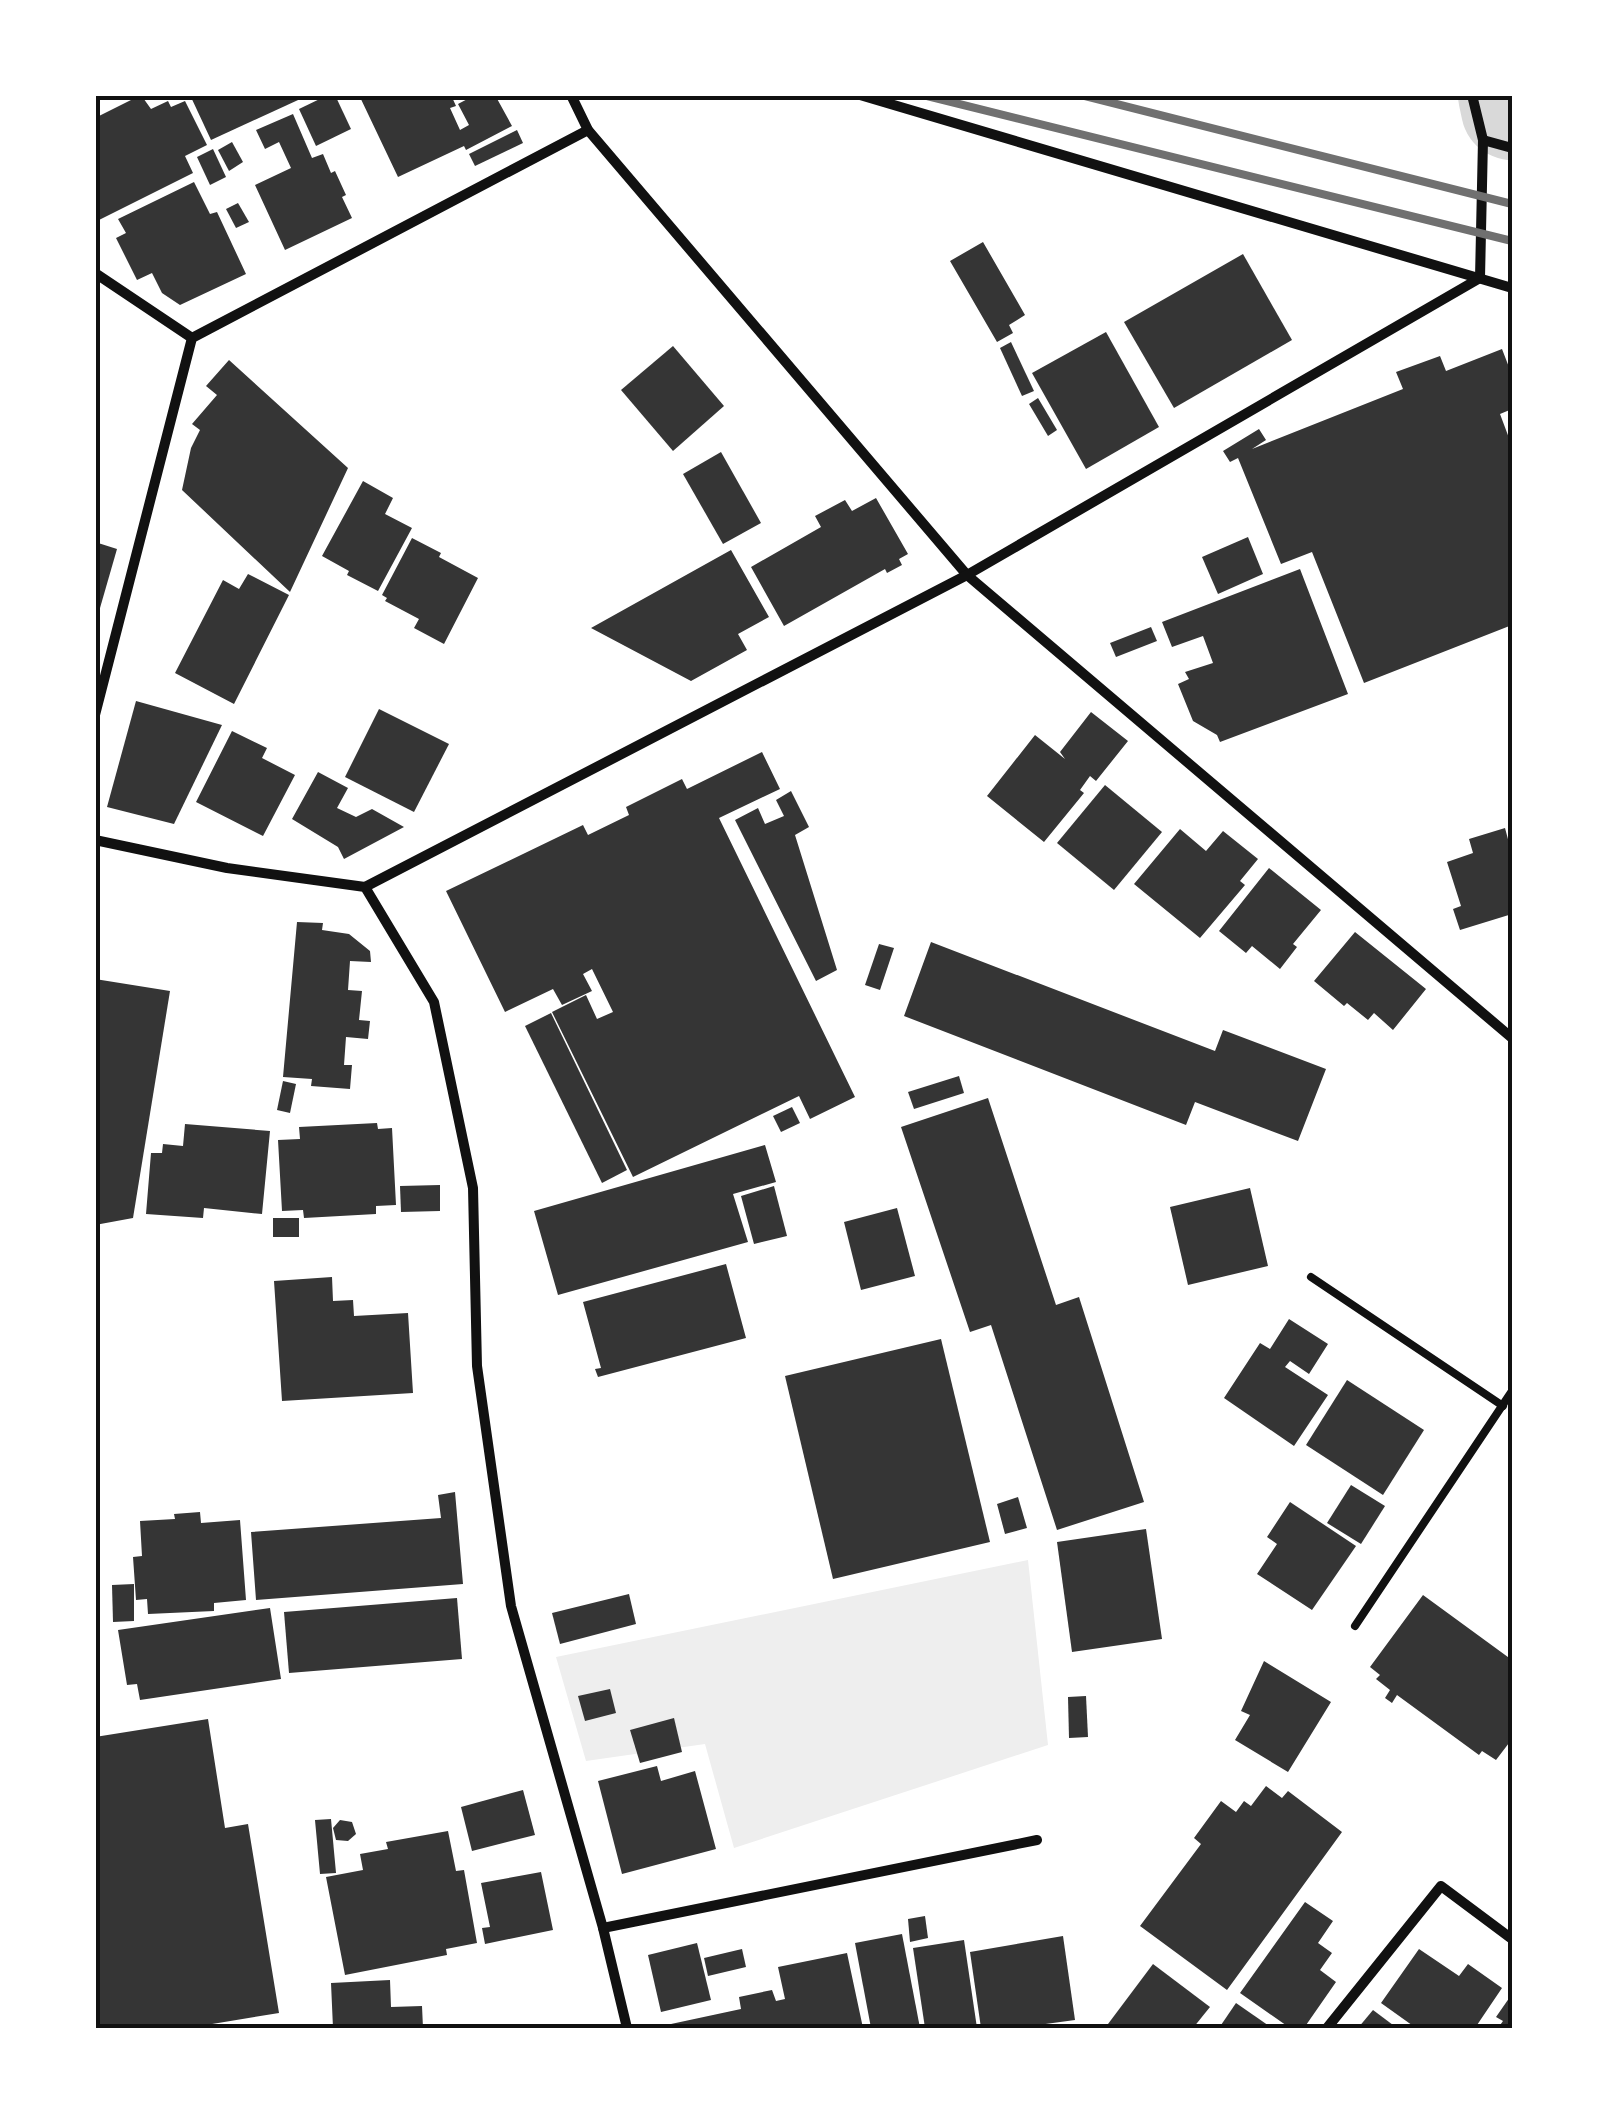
<svg xmlns="http://www.w3.org/2000/svg" width="1607" height="2123" font-family="Figtree,sans-serif">
<rect width="100%" height="100%" fill="#fff"/>
<path fill="#eee" d="M 1028,1560 L 1048,1745 L 734,1848 L 705,1744 L 586,1761 L 556,1657 Z"/>
<g fill="none" stroke-linecap="round" stroke-linejoin="round">
<path stroke="#d9d9d9" stroke-width="102" d="M 1509,95 L 1512,109"/>
</g>
<g fill="#353535">
<path d="M 141,95 L 151,109 L 168,101 L 171,107 L 185,101 L 207,145 L 185,156 L 193,173 L 95,222 L 95,118 Z"/>
<path d="M 190,95 L 309,95 L 211,140 Z"/>
<path d="M 328,95 L 335,95 L 351,129 L 316,146 L 299,109 Z"/>
<path d="M 359,95 L 451,95 L 456,106 L 450,108 L 460,130 L 469,125 L 458,104 L 475,95 L 495,95 L 512,126 L 466,150 L 464,146 L 398,177 Z"/>
<path d="M 293,114 L 312,158 L 323,154 L 331,173 L 335,171 L 346,195 L 342,197 L 352,218 L 285,250 L 255,185 L 291,168 L 279,142 L 265,149 L 256,130 Z"/>
<path d="M 517,130 L 523,143 L 475,166 L 469,154 Z"/>
<path d="M 232,142 L 243,162 L 229,171 L 218,150 Z"/>
<path d="M 213,149 L 226,177 L 210,185 L 197,157 Z"/>
<path d="M 194,182 L 210,214 L 217,212 L 246,274 L 180,305 L 162,293 L 152,273 L 137,280 L 116,238 L 126,233 L 118,219 Z"/>
<path d="M 238,203 L 249,222 L 236,228 L 226,209 Z"/>
<path d="M 983,242 L 1025,315 L 1009,325 L 1013,333 L 997,342 L 950,261 Z"/>
<path d="M 1243,254 L 1292,340 L 1174,408 L 1124,322 Z"/>
<path d="M 1106,332 L 1159,427 L 1086,469 L 1032,373 Z"/>
<path d="M 1011,342 L 1034,391 L 1022,396 L 1000,348 Z"/>
<path d="M 673,346 L 724,406 L 673,451 L 621,390 Z"/>
<path d="M 1502,349 L 1512,375 L 1512,409 L 1500,414 L 1512,446 L 1512,625 L 1364,683 L 1312,552 L 1281,564 L 1238,458 L 1230,462 L 1223,451 L 1259,429 L 1266,440 L 1252,449 L 1403,389 L 1396,372 L 1440,356 L 1446,371 Z"/>
<path d="M 229,360 L 348,468 L 290,592 L 182,490 L 191,448 L 200,430 L 192,424 L 217,395 L 206,386 Z"/>
<path d="M 1038,398 L 1057,430 L 1048,436 L 1029,404 Z"/>
<path d="M 721,452 L 761,523 L 723,544 L 683,474 Z"/>
<path d="M 363,481 L 393,498 L 385,514 L 412,528 L 378,591 L 347,575 L 349,571 L 322,556 Z"/>
<path d="M 876,498 L 908,554 L 899,559 L 902,565 L 887,573 L 885,569 L 784,626 L 751,567 L 821,527 L 815,516 L 845,500 L 852,511 Z"/>
<path d="M 1248,537 L 1263,574 L 1218,594 L 1202,557 Z"/>
<path d="M 412,538 L 441,553 L 439,557 L 478,578 L 444,644 L 414,628 L 419,619 L 385,601 L 387,598 L 382,595 Z"/>
<path d="M 95,542 L 117,549 L 100,608 L 95,606 Z"/>
<path d="M 731,550 L 769,617 L 738,634 L 747,650 L 691,681 L 591,628 Z"/>
<path d="M 1300,569 L 1348,694 L 1220,742 L 1217,735 L 1193,721 L 1178,684 L 1189,679 L 1185,672 L 1213,663 L 1203,636 L 1172,647 L 1162,622 Z"/>
<path d="M 248,574 L 289,595 L 234,704 L 175,673 L 223,580 L 239,589 Z"/>
<path d="M 1151,627 L 1157,641 L 1116,657 L 1110,643 Z"/>
<path d="M 136,701 L 222,725 L 174,824 L 107,807 Z"/>
<path d="M 379,709 L 449,744 L 414,812 L 345,777 Z"/>
<path d="M 1091,712 L 1128,741 L 1096,781 L 1090,776 L 1080,790 L 1084,793 L 1044,842 L 987,796 L 1035,735 L 1065,759 L 1060,752 Z"/>
<path d="M 232,731 L 267,748 L 262,758 L 295,775 L 263,836 L 196,802 Z"/>
<path d="M 762,752 L 780,789 L 719,818 L 855,1097 L 810,1119 L 799,1096 L 633,1177 L 552,1012 L 586,995 L 597,1019 L 613,1012 L 592,969 L 583,974 L 592,991 L 562,1005 L 553,989 L 505,1012 L 446,891 L 583,825 L 588,835 L 629,815 L 626,807 L 682,779 L 687,789 Z"/>
<path d="M 318,772 L 348,788 L 337,808 L 356,817 L 372,809 L 404,827 L 344,859 L 338,847 L 292,819 Z"/>
<path d="M 1105,785 L 1162,832 L 1114,890 L 1057,843 Z"/>
<path d="M 791,791 L 809,827 L 795,835 L 837,970 L 816,981 L 735,820 L 758,808 L 765,824 L 784,816 L 776,800 Z"/>
<path d="M 1505,828 L 1509,843 L 1512,842 L 1512,914 L 1460,930 L 1453,909 L 1461,906 L 1447,862 L 1473,853 L 1469,839 Z"/>
<path d="M 1180,829 L 1206,851 L 1223,831 L 1258,859 L 1240,881 L 1245,885 L 1200,938 L 1134,884 Z"/>
<path d="M 1269,868 L 1321,910 L 1293,944 L 1297,947 L 1280,969 L 1252,946 L 1246,953 L 1219,931 Z"/>
<path d="M 297,922 L 323,923 L 322,930 L 349,934 L 370,951 L 371,962 L 350,961 L 348,990 L 362,991 L 359,1020 L 370,1021 L 368,1039 L 346,1037 L 344,1065 L 352,1065 L 350,1089 L 311,1086 L 312,1079 L 283,1077 Z"/>
<path d="M 1355,932 L 1426,989 L 1393,1030 L 1374,1013 L 1368,1020 L 1347,1003 L 1344,1006 L 1314,981 Z"/>
<path d="M 931,942 L 1215,1051 L 1223,1030 L 1326,1069 L 1298,1141 L 1195,1102 L 1186,1125 L 904,1016 Z"/>
<path d="M 879,944 L 894,948 L 880,990 L 865,985 Z"/>
<path d="M 95,979 L 170,991 L 133,1218 L 95,1225 Z"/>
<path d="M 551,1013 L 627,1170 L 602,1183 L 525,1026 Z"/>
<path d="M 959,1076 L 964,1093 L 914,1109 L 908,1092 Z"/>
<path d="M 283,1081 L 296,1084 L 290,1113 L 277,1110 Z"/>
<path d="M 988,1098 L 1056,1305 L 1079,1297 L 1144,1502 L 1057,1530 L 991,1325 L 970,1332 L 901,1127 Z"/>
<path d="M 792,1107 L 800,1123 L 781,1132 L 773,1116 Z"/>
<path d="M 377,1123 L 378,1129 L 392,1128 L 396,1205 L 376,1206 L 376,1214 L 304,1218 L 303,1210 L 282,1211 L 278,1140 L 300,1139 L 299,1127 Z"/>
<path d="M 185,1124 L 270,1131 L 262,1214 L 204,1208 L 203,1218 L 146,1214 L 151,1153 L 162,1153 L 163,1144 L 183,1146 Z"/>
<path d="M 765,1145 L 776,1182 L 733,1194 L 748,1242 L 558,1295 L 534,1211 Z"/>
<path d="M 440,1185 L 440,1211 L 401,1212 L 400,1186 Z"/>
<path d="M 774,1186 L 787,1236 L 754,1244 L 741,1196 Z"/>
<path d="M 1250,1188 L 1268,1266 L 1188,1285 L 1170,1207 Z"/>
<path d="M 897,1208 L 915,1276 L 861,1290 L 844,1222 Z"/>
<rect x="273" y="1218" width="26" height="19"/>
<path d="M 726,1264 L 746,1338 L 598,1377 L 595,1369 L 601,1368 L 583,1302 Z"/>
<path d="M 332,1277 L 333,1301 L 353,1300 L 354,1316 L 408,1313 L 413,1393 L 282,1401 L 274,1281 Z"/>
<path d="M 1289,1319 L 1328,1344 L 1309,1374 L 1290,1361 L 1285,1367 L 1328,1395 L 1294,1446 L 1224,1398 L 1260,1343 L 1270,1349 Z"/>
<path d="M 941,1339 L 990,1542 L 833,1579 L 785,1376 Z"/>
<path d="M 1347,1380 L 1424,1430 L 1383,1495 L 1306,1445 Z"/>
<path d="M 1351,1485 L 1385,1506 L 1361,1544 L 1327,1523 Z"/>
<path d="M 455,1492 L 463,1584 L 256,1600 L 251,1532 L 441,1518 L 438,1495 Z"/>
<path d="M 1018,1497 L 1027,1528 L 1005,1534 L 997,1504 Z"/>
<path d="M 1290,1502 L 1356,1546 L 1312,1610 L 1257,1574 L 1277,1544 L 1267,1537 Z"/>
<path d="M 200,1512 L 201,1523 L 240,1520 L 246,1600 L 214,1603 L 214,1611 L 148,1614 L 147,1599 L 136,1600 L 133,1557 L 142,1556 L 140,1521 L 175,1519 L 174,1514 Z"/>
<path d="M 1146,1529 L 1162,1639 L 1072,1652 L 1057,1542 Z"/>
<path d="M 134,1584 L 134,1621 L 113,1622 L 112,1585 Z"/>
<path d="M 629,1594 L 636,1624 L 560,1644 L 552,1613 Z"/>
<path d="M 1423,1595 L 1512,1660 L 1512,1739 L 1496,1760 L 1482,1751 L 1479,1755 L 1397,1695 L 1392,1703 L 1385,1698 L 1390,1690 L 1376,1679 L 1380,1675 L 1370,1667 Z"/>
<path d="M 457,1598 L 462,1659 L 289,1673 L 284,1612 Z"/>
<path d="M 270,1608 L 281,1679 L 140,1700 L 137,1684 L 127,1685 L 118,1630 Z"/>
<path d="M 1264,1661 L 1331,1702 L 1288,1772 L 1235,1740 L 1250,1715 L 1241,1711 Z"/>
<path d="M 610,1689 L 616,1713 L 585,1721 L 578,1696 Z"/>
<path d="M 1086,1696 L 1088,1737 L 1069,1738 L 1068,1697 Z"/>
<path d="M 674,1718 L 682,1752 L 640,1763 L 630,1730 Z"/>
<path d="M 208,1719 L 225,1828 L 248,1824 L 279,2013 L 188,2028 L 95,2028 L 95,1737 Z"/>
<path d="M 657,1766 L 661,1781 L 695,1771 L 716,1849 L 622,1874 L 598,1781 Z"/>
<path d="M 1266,1786 L 1282,1798 L 1288,1791 L 1342,1832 L 1227,1990 L 1140,1926 L 1201,1844 L 1194,1838 L 1221,1801 L 1236,1812 L 1244,1801 L 1251,1806 Z"/>
<path d="M 523,1790 L 535,1835 L 472,1851 L 461,1807 Z"/>
<path d="M 331,1819 L 336,1873 L 320,1874 L 315,1820 Z"/>
<path d="M 340,1820 L 352,1822 L 356,1834 L 348,1841 L 336,1840 L 333,1828 Z"/>
<path d="M 448,1831 L 456,1871 L 464,1870 L 477,1943 L 446,1949 L 447,1955 L 345,1975 L 326,1877 L 363,1870 L 360,1854 L 388,1849 L 386,1842 Z"/>
<path d="M 541,1872 L 553,1930 L 485,1944 L 482,1928 L 490,1927 L 481,1883 Z"/>
<path d="M 1305,1902 L 1333,1921 L 1318,1943 L 1332,1953 L 1320,1970 L 1336,1982 L 1304,2028 L 1290,2028 L 1240,1993 Z"/>
<path d="M 925,1916 L 928,1938 L 910,1942 L 908,1919 Z"/>
<path d="M 902,1934 L 920,2028 L 871,2028 L 855,1943 Z"/>
<path d="M 1063,1936 L 1075,2020 L 1016,2028 L 981,2028 L 970,1952 Z"/>
<path d="M 964,1940 L 977,2028 L 925,2028 L 913,1948 Z"/>
<path d="M 697,1943 L 711,2000 L 661,2012 L 648,1955 Z"/>
<path d="M 742,1949 L 746,1967 L 708,1976 L 704,1958 Z"/>
<path d="M 1419,1949 L 1459,1976 L 1468,1964 L 1502,1988 L 1475,2028 L 1416,2028 L 1381,2003 Z"/>
<path d="M 847,1953 L 863,2028 L 672,2028 L 671,2024 L 741,2009 L 739,1997 L 772,1990 L 776,2001 L 785,1999 L 778,1967 Z"/>
<path d="M 1153,1964 L 1210,2007 L 1193,2028 L 1105,2028 Z"/>
<path d="M 390,1980 L 391,2007 L 422,2006 L 423,2028 L 333,2028 L 331,1983 Z"/>
<path d="M 1512,1994 L 1512,2028 L 1498,2028 L 1503,2021 L 1496,2017 Z"/>
<path d="M 1236,2003 L 1272,2028 L 1219,2028 Z"/>
<path d="M 1373,2010 L 1397,2028 L 1358,2028 Z"/>
</g>
<g fill="none" stroke-linecap="round" stroke-linejoin="round">
<g stroke="#111" stroke-width="8">
<path d="M 1311,1277 L 1503,1406"/>
<path d="M 1355,1626 L 1512,1391"/>
</g>
<g stroke="#111" stroke-width="10">
<path d="M 571,95 L 588,130 L 967,575 L 1512,1038"/>
<path d="M 860,95 L 1512,288"/>
<path d="M 1472,95 L 1483,140"/>
<path d="M 95,273 L 192,338"/>
<path d="M 95,715 L 192,338 L 588,130"/>
<path d="M 95,840 L 227,868 L 365,887 L 434,1002 L 473,1188 L 477,1366 L 511,1606 L 603,1928 L 627,2028"/>
<path d="M 365,887 L 967,575 L 1480,278 L 1483,140 L 1512,148"/>
<path d="M 603,1928 L 1037,1840"/>
<path d="M 1327,2028 L 1441,1886 L 1512,1939"/>
</g>
<g stroke="#707070" stroke-width="8">
<path d="M 923,95 L 1512,241"/>
<path d="M 1081,95 L 1512,204"/>
</g>
</g>
<rect width="1607" height="2123" fill="none" stroke="#ffffff" stroke-width="195"/>
<rect x="98" y="98" width="1412" height="1928" fill="none" stroke="#111" stroke-width="4"/>
</svg>
